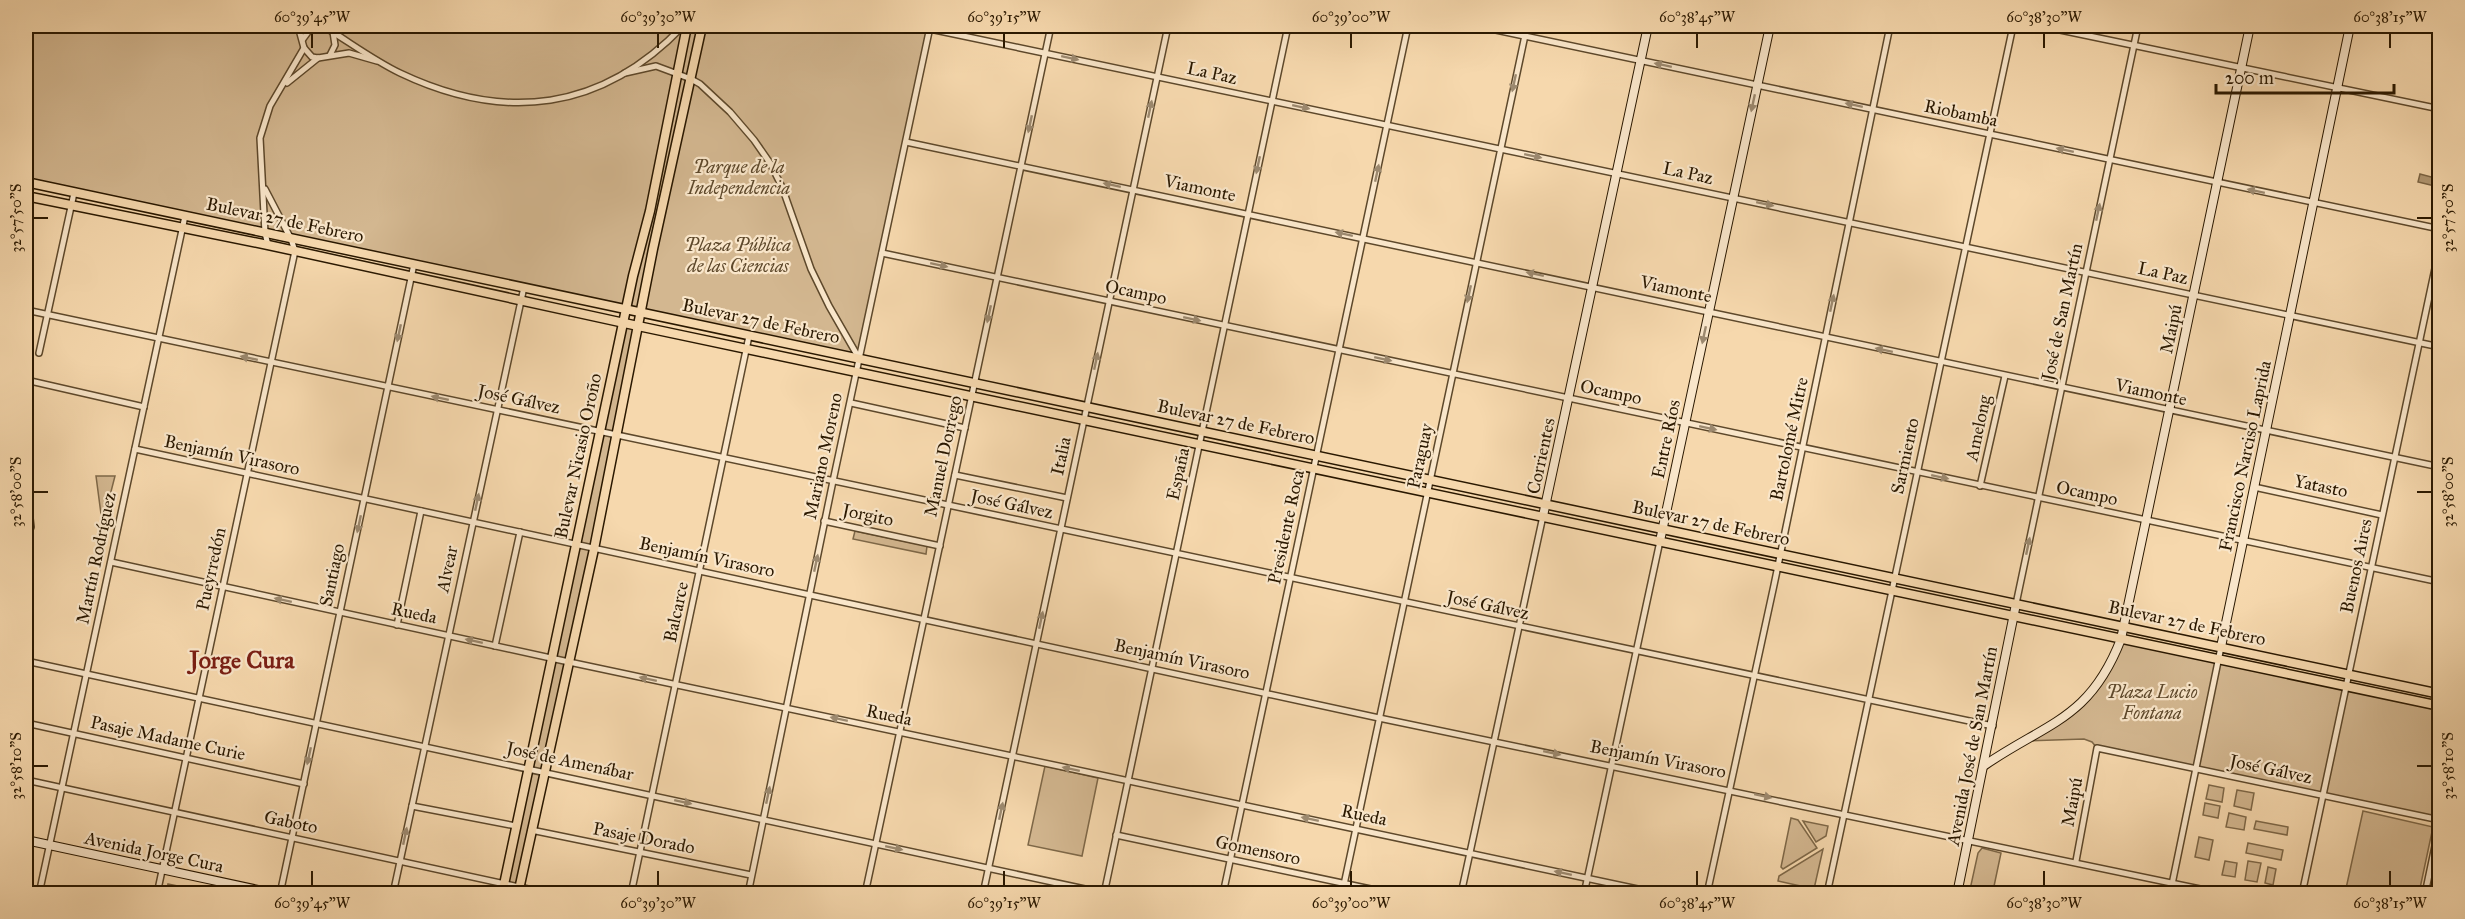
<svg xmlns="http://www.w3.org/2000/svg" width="2465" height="919" font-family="'IM FELL Great Primer',serif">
<rect width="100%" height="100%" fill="#f6d8ad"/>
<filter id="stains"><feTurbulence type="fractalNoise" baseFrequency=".00333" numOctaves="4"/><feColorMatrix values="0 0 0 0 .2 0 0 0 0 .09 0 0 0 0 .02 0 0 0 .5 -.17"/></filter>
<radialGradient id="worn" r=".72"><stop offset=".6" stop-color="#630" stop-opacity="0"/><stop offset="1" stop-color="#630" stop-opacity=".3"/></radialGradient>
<g fill="#d3b790" stroke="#7e6848" stroke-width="1.5">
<path d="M 26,26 L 931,26 L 860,360 L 26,182 Z"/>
<path d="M 624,323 L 638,326 L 518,893 L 502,894 Z"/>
<path d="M 96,476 L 115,476 L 105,515 L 101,514 Z"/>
<path d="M 855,531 L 927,546 L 926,554 L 853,539 Z"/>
<path d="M 2121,639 L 2439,706 L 2439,820 L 2097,748 L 2092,742 L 2084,739 L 2021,741 L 2084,701 Z"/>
<path d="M 1045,766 L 1098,778 L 1082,856 L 1028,845 Z"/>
<path d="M 2209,785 L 2224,788 L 2222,802 L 2206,799 Z"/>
<path d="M 2237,790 L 2254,793 L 2251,810 L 2234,806 Z"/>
<path d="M 2205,803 L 2220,806 L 2218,818 L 2203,815 Z"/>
<path d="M 2363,811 L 2433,827 L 2419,893 L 2345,893 Z"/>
<path d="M 2229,813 L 2246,817 L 2244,830 L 2226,827 Z"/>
<path d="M 1791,818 L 1798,820 L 1817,848 L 1783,869 L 1781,867 Z"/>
<path d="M 1803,821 L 1828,826 L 1826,836 L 1816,842 Z"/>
<path d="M 2256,821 L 2288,827 L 2287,835 L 2254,829 Z"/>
<path d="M 2199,837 L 2213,840 L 2209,860 L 2195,857 Z"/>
<path d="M 2248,843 L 2283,850 L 2281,860 L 2246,853 Z"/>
<path d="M 1982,848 L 2001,853 L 1993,891 L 1969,894 L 1978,853 Z"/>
<path d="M 1823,849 L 1814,889 L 1778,881 L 1779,876 Z"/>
<path d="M 2225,861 L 2237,863 L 2235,877 L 2222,875 Z"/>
<path d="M 2248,861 L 2261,863 L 2257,882 L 2245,880 Z"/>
<path d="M 2268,867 L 2276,869 L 2273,885 L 2265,883 Z"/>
<path d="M 168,884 L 212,893 L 166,893 Z"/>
</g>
<path fill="#b19772" stroke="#7b6444" stroke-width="1.5" d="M 2420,174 L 2439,179 L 2439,187 L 2418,182 Z"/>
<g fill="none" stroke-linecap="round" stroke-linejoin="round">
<defs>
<g id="street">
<path d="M 298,26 L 304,48 L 312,57 L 318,58 L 349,53 L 377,61"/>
<path d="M 323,26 C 348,41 373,60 400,73 C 505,123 602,111 683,26"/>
<path d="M 1477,26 L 2440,229"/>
<path d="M 2041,26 L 2440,109"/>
<path d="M 930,29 L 2440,347"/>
<path d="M 303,39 L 311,28 L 323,26"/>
<path d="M 330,55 L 335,45 L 333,32"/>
<path d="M 625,73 L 656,66 L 691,79 L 700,84 L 730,112 L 754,140 L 770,163 L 782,187 L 811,269 L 829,306 L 860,360"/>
<path d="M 287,83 L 318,58"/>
<path d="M 906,142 C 1417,249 1928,359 2440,467"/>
<path d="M 268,245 L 265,233 L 260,138 L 270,106 L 304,48"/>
<path d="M 882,253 L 2440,582"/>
<path d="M 26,310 L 1993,726"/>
<path d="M 39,353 L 74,193"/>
<path d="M 26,380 L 144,407"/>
<path d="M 851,403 L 965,428"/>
<path d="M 135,449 L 1379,718 L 2224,894"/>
<path d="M 955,475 L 1067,498"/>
<path d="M 26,485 L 31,527 L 26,538"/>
<path d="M 1980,486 L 2005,376"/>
<path d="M 2254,487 L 2382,515"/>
<path d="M 824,521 L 940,546"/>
<path d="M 111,562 L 569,662 L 1661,894"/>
<path d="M 2016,604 L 2138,26"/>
<path d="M 397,625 L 421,511"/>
<path d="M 26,636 L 30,662"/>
<path d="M 495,646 L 520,532"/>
<path d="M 26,661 L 1108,894"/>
<path d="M 26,723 L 304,784"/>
<path d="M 26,780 L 551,894"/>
<path d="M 412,806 L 516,826"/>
<path d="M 531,830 L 751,875"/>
<path d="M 1116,835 L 1394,894"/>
<path d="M 2076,861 L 2097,748 L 2440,820"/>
<path d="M 39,894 L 185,216"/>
<path d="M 157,894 L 295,251 L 291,239 L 265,189"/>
<path d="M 280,894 L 414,264"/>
<path d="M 393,894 L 524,287"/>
<path d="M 631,894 L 749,336"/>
<path d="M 748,894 L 833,481 L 930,27"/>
<path d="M 865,894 L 1051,26"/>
<path d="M 983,894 L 1168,26"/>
<path d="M 1104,894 L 1288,26"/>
<path d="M 1223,894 L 1408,26"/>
<path d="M 1342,894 L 1527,26"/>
<path d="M 1461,894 L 1543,516"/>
<path d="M 1584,894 L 1660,541"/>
<path d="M 1707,894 L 1774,585 L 1890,26"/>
<path d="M 1827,894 L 2013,26"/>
<path d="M 2170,894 L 2221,647"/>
<path d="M 2302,894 L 2440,245"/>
<path d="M 2425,894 L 2440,822"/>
</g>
<g id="secondary">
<path d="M 1543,516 L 1648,26"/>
<path d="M 1660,541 L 1770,26"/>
<path d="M 2221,647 L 2350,26"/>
<path d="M 1985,765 C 2048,722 2090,719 2121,639 L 2250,26"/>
<path d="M 26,840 L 277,894"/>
<path d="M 1957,894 L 2016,604"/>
</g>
<g id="primary">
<path d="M 26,182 L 2440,694"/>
<path d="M 26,196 L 268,245 L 638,326 L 2440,706"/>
<path d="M 502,894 L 633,276 L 650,211 L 687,26"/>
<path d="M 518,894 L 594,549 L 653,249 L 702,26"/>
</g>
</defs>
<use href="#street" stroke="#5d482b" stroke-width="8"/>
<use href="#secondary" stroke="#2a1800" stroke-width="10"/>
<use href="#primary" stroke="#2a1800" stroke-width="11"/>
<use href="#street" stroke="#f9e6ca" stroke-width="5"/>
<use href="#secondary" stroke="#f9e6ca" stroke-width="8"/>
<use href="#primary" stroke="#f6d8ad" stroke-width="8"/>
</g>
<defs><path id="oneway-solid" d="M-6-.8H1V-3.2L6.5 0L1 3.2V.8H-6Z" transform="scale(1.5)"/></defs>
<g fill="#9c896f">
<use href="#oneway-solid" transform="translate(1070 58) rotate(12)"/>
<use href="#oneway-solid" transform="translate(1663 65) rotate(-168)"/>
<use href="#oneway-solid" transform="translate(1514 83) rotate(102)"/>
<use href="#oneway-solid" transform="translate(1753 103) rotate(102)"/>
<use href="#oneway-solid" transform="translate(1854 105) rotate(-168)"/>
<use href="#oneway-solid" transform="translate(1301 107) rotate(12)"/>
<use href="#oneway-solid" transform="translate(1150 109) rotate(-78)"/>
<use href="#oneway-solid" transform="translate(1030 124) rotate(102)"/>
<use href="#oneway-solid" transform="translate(2065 150) rotate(-168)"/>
<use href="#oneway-solid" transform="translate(1533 156) rotate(12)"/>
<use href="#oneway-solid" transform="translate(1258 165) rotate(102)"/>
<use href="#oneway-solid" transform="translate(1377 173) rotate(-78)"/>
<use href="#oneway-solid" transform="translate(1112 185) rotate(-168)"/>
<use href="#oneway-solid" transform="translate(2256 191) rotate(-168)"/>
<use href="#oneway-solid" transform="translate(1765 204) rotate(12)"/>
<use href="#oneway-solid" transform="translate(2098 212) rotate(-78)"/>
<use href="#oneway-solid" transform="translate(1344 234) rotate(-168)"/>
<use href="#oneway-solid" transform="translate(939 265) rotate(12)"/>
<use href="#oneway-solid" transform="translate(1535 274) rotate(-168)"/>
<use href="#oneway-solid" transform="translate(1469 294) rotate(102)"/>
<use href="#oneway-solid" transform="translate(1832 303) rotate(-78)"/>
<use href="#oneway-solid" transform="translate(989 314) rotate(102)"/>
<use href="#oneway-solid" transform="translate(1192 319) rotate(12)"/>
<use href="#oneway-solid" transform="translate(399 333) rotate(102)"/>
<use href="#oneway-solid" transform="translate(1704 335) rotate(102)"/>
<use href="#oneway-solid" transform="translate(1884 350) rotate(-168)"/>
<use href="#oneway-solid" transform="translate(249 358) rotate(-168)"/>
<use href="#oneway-solid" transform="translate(1383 359) rotate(12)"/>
<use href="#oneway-solid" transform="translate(1096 361) rotate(-78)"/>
<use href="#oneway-solid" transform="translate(440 398) rotate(-168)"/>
<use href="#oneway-solid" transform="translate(1708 428) rotate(12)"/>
<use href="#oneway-solid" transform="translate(1940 477) rotate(12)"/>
<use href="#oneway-solid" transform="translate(477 502) rotate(-78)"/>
<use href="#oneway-solid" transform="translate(359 524) rotate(102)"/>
<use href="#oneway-solid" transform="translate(2028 546) rotate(-78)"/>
<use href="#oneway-solid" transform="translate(816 563) rotate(-78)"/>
<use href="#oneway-solid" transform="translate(283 600) rotate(-168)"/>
<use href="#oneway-solid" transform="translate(1041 620) rotate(-78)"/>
<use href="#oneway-solid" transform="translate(474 641) rotate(-168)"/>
<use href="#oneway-solid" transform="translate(648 679) rotate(-168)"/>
<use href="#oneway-solid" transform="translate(839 719) rotate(-168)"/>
<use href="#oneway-solid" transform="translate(1552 753) rotate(12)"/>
<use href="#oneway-solid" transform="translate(309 756) rotate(102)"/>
<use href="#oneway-solid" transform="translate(1071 769) rotate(-168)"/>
<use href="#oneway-solid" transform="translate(768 795) rotate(-78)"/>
<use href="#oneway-solid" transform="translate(1763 796) rotate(12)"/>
<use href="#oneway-solid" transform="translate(683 802) rotate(12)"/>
<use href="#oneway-solid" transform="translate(1001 811) rotate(-78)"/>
<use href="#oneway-solid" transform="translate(1310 819) rotate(-168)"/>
<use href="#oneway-solid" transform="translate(405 836) rotate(-78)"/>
<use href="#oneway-solid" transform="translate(894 848) rotate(12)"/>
<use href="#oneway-solid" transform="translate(1563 873) rotate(-168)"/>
</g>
<path fill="none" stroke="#2a1800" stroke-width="2" d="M 312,33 L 312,48M 658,33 L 658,48M 1004,33 L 1004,48M 1351,33 L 1351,48M 1697,33 L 1697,48M 2044,33 L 2044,48M 2390,33 L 2390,48M 33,218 L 48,218M 2417,218 L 2432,218M 33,492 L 48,492M 2417,492 L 2432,492M 33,766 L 48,766M 2417,766 L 2432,766M 312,871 L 312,886M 658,871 L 658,886M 1004,871 L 1004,886M 1351,871 L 1351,886M 1697,871 L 1697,886M 2044,871 L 2044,886M 2390,871 L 2390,886"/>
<g text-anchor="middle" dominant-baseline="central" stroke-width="4.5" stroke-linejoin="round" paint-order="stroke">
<g font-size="18" fill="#2a1800" stroke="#f9e6ca">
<text transform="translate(1212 73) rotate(12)">La Paz</text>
<text transform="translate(1961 113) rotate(12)">Riobamba</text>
<text transform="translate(1688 173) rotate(12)">La Paz</text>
<text transform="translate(1200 188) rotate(12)">Viamonte</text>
<text transform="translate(285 220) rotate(12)">Bulevar 27 de Febrero</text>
<text transform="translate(2163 273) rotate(12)">La Paz</text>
<text transform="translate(1676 289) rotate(12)">Viamonte</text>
<text transform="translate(1136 292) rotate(12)">Ocampo</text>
<text transform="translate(2062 312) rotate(-78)">José de San Martín</text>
<text transform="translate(761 321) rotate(12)">Bulevar 27 de Febrero</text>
<text transform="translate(2171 329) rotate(-78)">Maipú</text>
<text transform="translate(1611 392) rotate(12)">Ocampo</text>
<text transform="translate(2151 392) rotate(12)">Viamonte</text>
<text transform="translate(519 399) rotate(12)">José Gálvez</text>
<text transform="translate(1236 422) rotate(12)">Bulevar 27 de Febrero</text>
<text transform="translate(1978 428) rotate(-78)">Amelong</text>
<text transform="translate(1666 439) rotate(-78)">Entre Ríos</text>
<text transform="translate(1789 439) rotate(-78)">Bartolomé Mitre</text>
<text transform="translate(232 455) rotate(12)">Benjamín Virasoro</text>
<text transform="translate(578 456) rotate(-78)">Bulevar Nicasio Oroño</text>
<text transform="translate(823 456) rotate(-78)">Mariano Moreno</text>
<text transform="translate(943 456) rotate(-78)">Manuel Dorrego</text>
<text transform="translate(1061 456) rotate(-78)">Italia</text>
<text transform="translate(1420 456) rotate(-78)">Paraguay</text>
<text transform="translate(1541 456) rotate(-78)">Corrientes</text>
<text transform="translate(1905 456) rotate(-78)">Sarmiento</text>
<text transform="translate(2245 456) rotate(-78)">Francisco Narciso Laprida</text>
<text transform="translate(1178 474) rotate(-78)">España</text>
<text transform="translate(2321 486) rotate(12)">Yatasto</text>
<text transform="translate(2087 493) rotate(12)">Ocampo</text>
<text transform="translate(1012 504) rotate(12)">José Gálvez</text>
<text transform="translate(868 515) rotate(12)">Jorgito</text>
<text transform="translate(1711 523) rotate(12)">Bulevar 27 de Febrero</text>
<text transform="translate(1286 527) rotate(-78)">Presidente Roca</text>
<text transform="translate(707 557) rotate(12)">Benjamín Virasoro</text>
<text transform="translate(96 558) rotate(-78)">Martín Rodríguez</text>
<text transform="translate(2356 566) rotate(-78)">Buenos Aires</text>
<text transform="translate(211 569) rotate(-78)">Pueyrredón</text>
<text transform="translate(447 569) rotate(-78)">Alvear</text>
<text transform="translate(332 575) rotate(-78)">Santiago</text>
<text transform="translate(1488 605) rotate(12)">José Gálvez</text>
<text transform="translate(676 612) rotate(-78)">Balcarce</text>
<text transform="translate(414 613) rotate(12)">Rueda</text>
<text transform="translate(2187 623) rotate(12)">Bulevar 27 de Febrero</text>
<text transform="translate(1182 659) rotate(12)">Benjamín Virasoro</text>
<text transform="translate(889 715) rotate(12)">Rueda</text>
<text transform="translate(168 738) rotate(12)">Pasaje Madame Curie</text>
<text transform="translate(1972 746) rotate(-79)">Avenida José de San Martín</text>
<text transform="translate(1658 759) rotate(11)">Benjamín Virasoro</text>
<text transform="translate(570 761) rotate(12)">José de Amenábar</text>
<text transform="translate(2271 769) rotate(12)">José Gálvez</text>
<text transform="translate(2072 802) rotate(-79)">Maipú</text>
<text transform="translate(1364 815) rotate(12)">Rueda</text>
<text transform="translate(291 822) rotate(12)">Gaboto</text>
<text transform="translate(644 838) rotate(11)">Pasaje Dorado</text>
<text transform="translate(1258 850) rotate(12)">Gomensoro</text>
<text transform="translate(154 852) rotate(12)">Avenida Jorge Cura</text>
</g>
<g font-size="18" font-style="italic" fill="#5d482b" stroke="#f9e6ca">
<text x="739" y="167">Parque de la<tspan x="739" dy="21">Independencia</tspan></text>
<text x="738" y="245">Plaza Pública<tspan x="738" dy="21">de las Ciencias</tspan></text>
<text x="2152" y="692">Plaza Lucio<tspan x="2152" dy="21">Fontana</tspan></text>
</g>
<g font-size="24" font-weight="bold" fill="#7a1f14" stroke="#f9e6ca">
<text x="242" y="660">Jorge Cura</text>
</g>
</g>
<rect width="2465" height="919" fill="none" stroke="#f6d8ad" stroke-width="66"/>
<path d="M2216 84v9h178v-9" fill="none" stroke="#2a1800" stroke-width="3"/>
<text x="2225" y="84" font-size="18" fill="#2a1800" stroke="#f9e6ca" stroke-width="4.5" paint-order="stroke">200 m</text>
<rect x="33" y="33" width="2399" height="853" fill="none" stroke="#2a1800" stroke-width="2"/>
<g font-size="15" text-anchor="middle" fill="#2a1800">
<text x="312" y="22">60°39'45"W</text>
<text x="658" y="22">60°39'30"W</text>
<text x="1004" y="22">60°39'15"W</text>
<text x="1351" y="22">60°39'00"W</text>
<text x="1697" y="22">60°38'45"W</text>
<text x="2044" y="22">60°38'30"W</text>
<text x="2390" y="22">60°38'15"W</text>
<text transform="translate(16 218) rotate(-90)" y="5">32°57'50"S</text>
<text transform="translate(2448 218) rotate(-90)" y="5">32°57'50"S</text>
<text transform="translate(16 492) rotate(-90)" y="5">32°58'00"S</text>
<text transform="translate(2448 492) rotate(-90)" y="5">32°58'00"S</text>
<text transform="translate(16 766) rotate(-90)" y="5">32°58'10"S</text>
<text transform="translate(2448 766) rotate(-90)" y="5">32°58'10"S</text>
<text x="312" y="908">60°39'45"W</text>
<text x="658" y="908">60°39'30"W</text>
<text x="1004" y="908">60°39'15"W</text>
<text x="1351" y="908">60°39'00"W</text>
<text x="1697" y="908">60°38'45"W</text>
<text x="2044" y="908">60°38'30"W</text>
<text x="2390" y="908">60°38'15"W</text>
</g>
<rect width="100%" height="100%" filter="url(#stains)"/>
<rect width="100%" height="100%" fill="url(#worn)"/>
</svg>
